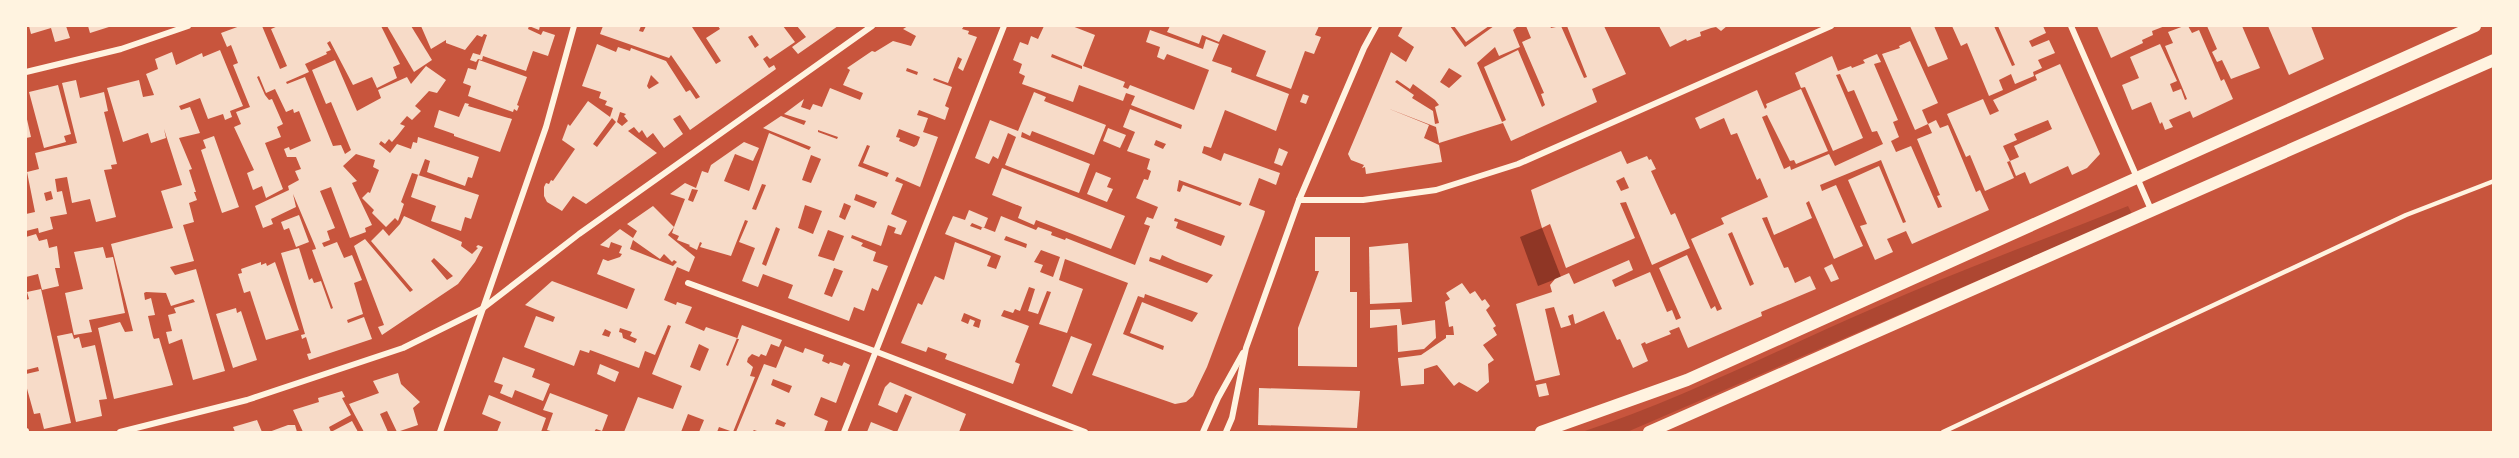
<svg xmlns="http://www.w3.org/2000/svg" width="2519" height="458" font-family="'Fira Sans',sans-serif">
<rect width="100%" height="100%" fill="#c8553d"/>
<path fill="#ae4732" d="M 2128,206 L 2132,214 L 1627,432 L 1582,432 C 1682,399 1777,350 1874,308 C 1957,271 2043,240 2128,206 Z"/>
<path fill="#8f3625" d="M 1542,228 L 1561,277 L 1538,286 L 1520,237 Z"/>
<g fill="#f7dbc8" fill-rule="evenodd">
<path d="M 29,26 L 66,26 L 70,38 L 55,42 L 51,28 L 31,34 Z"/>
<path d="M 88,26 L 112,26 L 90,33 Z"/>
<path d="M 240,26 L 262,26 L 280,69 L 287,66 L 271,29 L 278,26 L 381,26 L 400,64 L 393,67 L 397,78 L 377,88 L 372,77 L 353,85 L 330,41 L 327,43 L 331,50 L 326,52 L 327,54 L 305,64 L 309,72 L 286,82 L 287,84 L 305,77 L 333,146 L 341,145 L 345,154 L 351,150 L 331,102 L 326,104 L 312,70 L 335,60 L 357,111 L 381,98 L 378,90 L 407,77 L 411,84 L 426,66 L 446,80 L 437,93 L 429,91 L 415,106 L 421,111 L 412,120 L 407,116 L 400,124 L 405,126 L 398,135 L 392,142 L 389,139 L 385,144 L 381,141 L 379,144 L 390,153 L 397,144 L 411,149 L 413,142 L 417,143 L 418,137 L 479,157 L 472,178 L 468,177 L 465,186 L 427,172 L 430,161 L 425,159 L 419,175 L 412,173 L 401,202 L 404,204 L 398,221 L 395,218 L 386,227 L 372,213 L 374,210 L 362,198 L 368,192 L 370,193 L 379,170 L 373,167 L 375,160 L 356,154 L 343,166 L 357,181 L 352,183 L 372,225 L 365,228 L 366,232 L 350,238 L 331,187 L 320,191 L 335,228 L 327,231 L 330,240 L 322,243 L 324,247 L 337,242 L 344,258 L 352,255 L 362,280 L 354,283 L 363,314 L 347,320 L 348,323 L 364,317 L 372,339 L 309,360 L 307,354 L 311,353 L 306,337 L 302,339 L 301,335 L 305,334 L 281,253 L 299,248 L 309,280 L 312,278 L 314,283 L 321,281 L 331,309 L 333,308 L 312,250 L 316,249 L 315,246 L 293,194 L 296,207 L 271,219 L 273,224 L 263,228 L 255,206 L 289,190 L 288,186 L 299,180 L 295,171 L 301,169 L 296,157 L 287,157 L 284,149 L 289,147 L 290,150 L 311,141 L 299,111 L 294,113 L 293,109 L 286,112 L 275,89 L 266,93 L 259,76 L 257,77 L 265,95 L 269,100 L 272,99 L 283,124 L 277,127 L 281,137 L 265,143 L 283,189 L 266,198 L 262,186 L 253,190 L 247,173 L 254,170 L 234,127 L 241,124 L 236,112 L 250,107 L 233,65 L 238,63 L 231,45 L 227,47 L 221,33 Z"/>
<path d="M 387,26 L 411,26 L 432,60 L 414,72 Z"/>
<path d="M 421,26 L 460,26 L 461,27 L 462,26 L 540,26 L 539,30 L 529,26 L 528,29 L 541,35 L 543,31 L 555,35 L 548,56 L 533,51 L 526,71 L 483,56 L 482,60 L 478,59 L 476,62 L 470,60 L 473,53 L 480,55 L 487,35 L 484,34 L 482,37 L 477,35 L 465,50 L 446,43 L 446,40 L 431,49 Z"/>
<path d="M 603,26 L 641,26 L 639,31 L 643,32 L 646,26 L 693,26 L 692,27 L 716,64 L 721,61 L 706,38 L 720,29 L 718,26 L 783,26 L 795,42 L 770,59 L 767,56 L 763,59 L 769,68 L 774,65 L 776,69 L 690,130 L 680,115 L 673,119 L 683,134 L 664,148 L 653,133 L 647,138 L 642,130 L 639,133 L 634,127 L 628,131 L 657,153 L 586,204 L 573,196 L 562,211 L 547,202 L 544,196 L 544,187 L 546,183 L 549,184 L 551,180 L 553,181 L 575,149 L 562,140 L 568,124 L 570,126 L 588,101 L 610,117 L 613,108 L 605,105 L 607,101 L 599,98 L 601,92 L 582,86 L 597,44 L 616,52 L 618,47 L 630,51 L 631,48 L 666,61 L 686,92 L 690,90 L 696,99 L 700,97 L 671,55 L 669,58 L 600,34 ZM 752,35 L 759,45 L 755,48 L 748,37 ZM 651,75 L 659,83 L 649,89 L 647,86 ZM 620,112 L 626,114 L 624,116 L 628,121 L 622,126 L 617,122 ZM 612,118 L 616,122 L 597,147 L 593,144 Z"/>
<path d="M 797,26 L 838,26 L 798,54 L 792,47 L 806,37 Z"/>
<path d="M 908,26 L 964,26 L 962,29 L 969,31 L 968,34 L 977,37 L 963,71 L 958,68 L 962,59 L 958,57 L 948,83 L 934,78 L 933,80 L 952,87 L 945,106 L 949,108 L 945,120 L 919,110 L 917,115 L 928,118 L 923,132 L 938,137 L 920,187 L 897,177 L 895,181 L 903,184 L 891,214 L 907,221 L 901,235 L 894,233 L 896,228 L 888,225 L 881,246 L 852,235 L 851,238 L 863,243 L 861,246 L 876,252 L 873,261 L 888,266 L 878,291 L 872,288 L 864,311 L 854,307 L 849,321 L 788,298 L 793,285 L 763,274 L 758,287 L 742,281 L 755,248 L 739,242 L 748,221 L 745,220 L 731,256 L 700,247 L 702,243 L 700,242 L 697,250 L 689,246 L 690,245 L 677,240 L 679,236 L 672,233 L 674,227 L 668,235 L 695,257 L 689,272 L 677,267 L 664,300 L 676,305 L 677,302 L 692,307 L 685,323 L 704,331 L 706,327 L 737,338 L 726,365 L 728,366 L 739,339 L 737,339 L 742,325 L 782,340 L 779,347 L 771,344 L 766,356 L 761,354 L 759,357 L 752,354 L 748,358 L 747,362 L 753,367 L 750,376 L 755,377 L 733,432 L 719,427 L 717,432 L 699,432 L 704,420 L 688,414 L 681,432 L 624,432 L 638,397 L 673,409 L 682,386 L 652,374 L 671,326 L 668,325 L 655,355 L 645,351 L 639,368 L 590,350 L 589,353 L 580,350 L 574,366 L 524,347 L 536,316 L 553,322 L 555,317 L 525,305 L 552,281 L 627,309 L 635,289 L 597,274 L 603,259 L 608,261 L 620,257 L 622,254 L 619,253 L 622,246 L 611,242 L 609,248 L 600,245 L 620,229 L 633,238 L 637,231 L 627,224 L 653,206 L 674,227 L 685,199 L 670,194 L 685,183 L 696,188 L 702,171 L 708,173 L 711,165 L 744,142 L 759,148 L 753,161 L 735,154 L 724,181 L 749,191 L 769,133 L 809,150 L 811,147 L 763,128 L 781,116 L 804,125 L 806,121 L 784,114 L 804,99 L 801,107 L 810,110 L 813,104 L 822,107 L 830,88 L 860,100 L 863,93 L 843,85 L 850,70 L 847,68 L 872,51 L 875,52 L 893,41 L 911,46 L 916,36 L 903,29 ZM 907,68 L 918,72 L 917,75 L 906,71 ZM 899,129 L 920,137 L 917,145 L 914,147 L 899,141 L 900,138 L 896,137 ZM 818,130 L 838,137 L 837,139 L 818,132 ZM 867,145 L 870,146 L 863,163 L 889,173 L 887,177 L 858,166 ZM 811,155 L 821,159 L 811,183 L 802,180 ZM 762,184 L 766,185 L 756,210 L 752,209 ZM 692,189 L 698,190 L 693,202 L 688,200 ZM 856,194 L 877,202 L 874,208 L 854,200 ZM 844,203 L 851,206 L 845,220 L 839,217 ZM 805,205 L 822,211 L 813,234 L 798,228 ZM 776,227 L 780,229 L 766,266 L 762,264 ZM 828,230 L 844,236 L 834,261 L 818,256 ZM 633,240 L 660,259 L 664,254 L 672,262 L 674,260 L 677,262 L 673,266 L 630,249 ZM 834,268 L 843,271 L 832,297 L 824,294 ZM 620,328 L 632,332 L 630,336 L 637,339 L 635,343 L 623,338 L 622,333 L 619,332 ZM 605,329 L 611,332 L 609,337 L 602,335 ZM 699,344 L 709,349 L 700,371 L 690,367 Z"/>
<path d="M 1044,26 L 1072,26 L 1095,35 L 1083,66 L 1125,82 L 1123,87 L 1128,89 L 1130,85 L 1194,110 L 1209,70 L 1167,54 L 1164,60 L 1157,57 L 1160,47 L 1146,42 L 1150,30 L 1203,49 L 1206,39 L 1219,44 L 1212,61 L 1232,68 L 1231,72 L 1289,94 L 1276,131 L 1225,110 L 1211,148 L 1204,146 L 1202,153 L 1221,161 L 1224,153 L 1280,173 L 1276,185 L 1259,178 L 1249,205 L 1265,211 L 1264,215 L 1207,367 L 1193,396 L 1186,402 L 1175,404 L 1092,375 L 1128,283 L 1065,259 L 1059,280 L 1083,289 L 1067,333 L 1039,324 L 1051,292 L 1047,291 L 1038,314 L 1028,311 L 1035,289 L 1029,287 L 1020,311 L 1015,309 L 1013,313 L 1004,310 L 1001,316 L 1029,326 L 1015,362 L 1020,364 L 1013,384 L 945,359 L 947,354 L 928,347 L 926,352 L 901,343 L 918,303 L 922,305 L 935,276 L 944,280 L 955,242 L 991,256 L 987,266 L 996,269 L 1001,256 L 945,234 L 953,216 L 965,220 L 969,210 L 988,218 L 984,228 L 972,223 L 970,226 L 981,230 L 982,227 L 995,232 L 1001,216 L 1036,230 L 1038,227 L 1052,232 L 1051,235 L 1065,240 L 1066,238 L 1135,265 L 1150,226 L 1144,224 L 1147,217 L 1153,219 L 1158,207 L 1136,198 L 1144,179 L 1148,180 L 1151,171 L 1147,169 L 1150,159 L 1127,151 L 1135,132 L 1123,127 L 1130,109 L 1181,129 L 1182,125 L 1131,105 L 1135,96 L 1126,93 L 1123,101 L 1079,85 L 1073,102 L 1022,84 L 1025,76 L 1019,73 L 1022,64 L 1013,60 L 1020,42 L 1028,45 L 1031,36 L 1038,39 ZM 1052,54 L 1082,66 L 1082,69 L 1051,57 ZM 1156,140 L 1166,144 L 1163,149 L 1154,145 ZM 1179,180 L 1242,203 L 1240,206 L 1183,185 L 1180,192 L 1177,191 ZM 1175,218 L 1225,236 L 1221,246 L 1176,228 L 1178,222 L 1174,221 ZM 1006,236 L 1027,244 L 1026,248 L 1004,240 ZM 1041,250 L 1060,257 L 1053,277 L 1040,272 L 1043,265 L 1034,262 ZM 1162,255 L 1175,261 L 1213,275 L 1207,283 L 1149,261 L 1150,257 L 1160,260 ZM 1145,294 L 1198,313 L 1192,322 L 1142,302 L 1130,333 L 1164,346 L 1163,350 L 1123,334 L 1138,296 L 1144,298 ZM 964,313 L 981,320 L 979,328 L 973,326 L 975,321 L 970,319 L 968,324 L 961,321 Z"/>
<path d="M 1170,26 L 1319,26 L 1315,35 L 1321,37 L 1314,54 L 1305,51 L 1291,89 L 1256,76 L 1266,51 L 1223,34 L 1219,42 L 1202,35 L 1199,44 L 1167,32 Z"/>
<path d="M 1403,26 L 1450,26 L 1465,47 L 1494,26 L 1518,26 L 1513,30 L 1520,47 L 1499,56 L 1495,47 L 1477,63 L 1502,122 L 1506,120 L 1484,67 L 1518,50 L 1542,107 L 1545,105 L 1541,94 L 1544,93 L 1522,42 L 1531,38 L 1526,26 L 1550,26 L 1551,28 L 1561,26 L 1584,78 L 1587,77 L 1567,26 L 1604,26 L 1626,74 L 1592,89 L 1597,102 L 1511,141 L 1503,123 L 1439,143 L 1436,127 L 1387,108 L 1429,125 L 1424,138 L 1439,145 L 1442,162 L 1366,174 L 1365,167 L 1362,168 L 1364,165 L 1351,160 L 1348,154 L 1391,52 L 1406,62 L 1414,47 L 1398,36 ZM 1449,68 L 1462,76 L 1449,88 L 1440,82 ZM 1397,80 L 1410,89 L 1413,84 L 1435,100 L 1439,105 L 1435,107 L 1439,123 L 1435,124 L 1433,111 L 1412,98 L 1414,95 L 1395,82 Z"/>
<path d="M 1454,26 L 1489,26 L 1466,42 Z"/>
<path d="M 1659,26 L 1727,26 L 1721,31 L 1716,27 L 1711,28 L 1700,32 L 1701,36 L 1687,41 L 1686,39 L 1670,47 Z"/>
<path d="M 1910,26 L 1934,26 L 1948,59 L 1928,67 Z"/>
<path d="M 1952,26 L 1994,26 L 2012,66 L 2015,65 L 1998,26 L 2043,26 L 2046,33 L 2029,41 L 2032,47 L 2049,40 L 2055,53 L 2038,60 L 2042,68 L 2033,72 L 2034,76 L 2015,84 L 2011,74 L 1999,80 L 2003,90 L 1989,96 L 1967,43 L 1961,46 Z"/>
<path d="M 2097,26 L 2165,26 L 2152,31 L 2153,35 L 2142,40 L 2143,43 L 2111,58 Z"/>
<path d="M 2184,26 L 2188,26 L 2192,33 L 2199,30 L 2221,81 L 2224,79 L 2233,99 L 2193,118 L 2190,111 L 2169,120 L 2173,127 L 2165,130 L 2162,122 L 2160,124 L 2151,102 L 2132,110 L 2122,85 L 2139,78 L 2130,57 L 2160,44 L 2177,81 L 2170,84 L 2173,92 L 2181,89 L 2185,100 L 2187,99 L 2165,46 L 2173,43 L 2168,32 Z"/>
<path d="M 2207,26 L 2242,26 L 2260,68 L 2231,79 L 2222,60 L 2217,62 L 2212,52 L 2217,49 Z"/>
<path d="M 2268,26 L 2311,26 L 2324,59 L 2289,75 Z"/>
<path d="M 1910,41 L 1938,103 L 1922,110 L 1928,124 L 1915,130 L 1882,54 L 1900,48 L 1899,46 Z"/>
<path d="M 220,50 L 243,106 L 230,111 L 232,117 L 225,120 L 223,114 L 208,119 L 200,98 L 179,106 L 181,110 L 190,107 L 200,133 L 179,138 L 192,169 L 189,170 L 196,192 L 194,192 L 197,200 L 189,203 L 194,222 L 183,225 L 194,261 L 170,267 L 175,275 L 196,269 L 225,371 L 193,380 L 182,339 L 169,344 L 166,332 L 172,331 L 168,315 L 176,313 L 174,308 L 195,302 L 193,299 L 171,306 L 166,293 L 146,292 L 144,293 L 145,300 L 151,298 L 155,315 L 148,316 L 153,337 L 154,339 L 159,338 L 173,385 L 114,399 L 98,328 L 120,322 L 125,332 L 133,331 L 111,244 L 173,228 L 161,191 L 182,185 L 164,129 L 166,138 L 151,143 L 148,133 L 123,142 L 107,88 L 139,80 L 143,97 L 154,95 L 146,74 L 158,69 L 155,59 L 172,52 L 176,65 L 202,53 L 203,57 Z"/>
<path d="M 1877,54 L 1881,62 L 1874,64 L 1898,120 L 1893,122 L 1899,137 L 1891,141 L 1896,152 L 1911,146 L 1938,208 L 1942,207 L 1937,196 L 1940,195 L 1917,139 L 1932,133 L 1928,124 L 1936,120 L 1940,128 L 1948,125 L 1976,192 L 1980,190 L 1989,210 L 1912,244 L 1906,231 L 1887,239 L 1893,252 L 1875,260 L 1860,226 L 1867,224 L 1848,180 L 1879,166 L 1903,223 L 1906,222 L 1881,160 L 1820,185 L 1822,191 L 1836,185 L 1863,246 L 1834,259 L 1809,201 L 1806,203 L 1812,218 L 1774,235 L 1767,217 L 1762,218 L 1784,268 L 1788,267 L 1795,283 L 1810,276 L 1816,289 L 1761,312 L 1762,316 L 1688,348 L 1679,327 L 1669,331 L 1671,334 L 1646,344 L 1645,342 L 1641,344 L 1648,361 L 1633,368 L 1620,339 L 1617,340 L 1604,311 L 1575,324 L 1573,314 L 1568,316 L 1571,325 L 1561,328 L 1554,307 L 1545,309 L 1560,375 L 1535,381 L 1516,304 L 1552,292 L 1550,285 L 1555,279 L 1569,273 L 1574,284 L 1629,260 L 1633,270 L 1612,280 L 1615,287 L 1650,272 L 1667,312 L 1672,310 L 1676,320 L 1681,318 L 1659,268 L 1687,255 L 1711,309 L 1715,306 L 1717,311 L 1722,309 L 1691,239 L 1724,224 L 1721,218 L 1768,197 L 1760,178 L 1757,180 L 1737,133 L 1731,135 L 1724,118 L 1700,129 L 1695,118 L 1757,90 L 1765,109 L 1767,107 L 1766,104 L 1801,89 L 1828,151 L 1796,164 L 1794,160 L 1790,161 L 1767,115 L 1762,117 L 1784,169 L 1790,166 L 1791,170 L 1829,154 L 1835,166 L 1883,144 L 1877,131 L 1872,132 L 1854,90 L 1848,92 L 1840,74 L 1836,75 L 1863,138 L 1833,151 L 1805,87 L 1801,88 L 1795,73 L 1832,56 L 1838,71 L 1851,66 L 1852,68 L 1865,63 L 1863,60 ZM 1732,232 L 1754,284 L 1750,286 L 1728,234 Z"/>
<path d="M 479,60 L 527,77 L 517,105 L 519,106 L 517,111 L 514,109 L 513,112 L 468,96 L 471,86 L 463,83 L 468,68 L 476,70 Z"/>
<path d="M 2060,64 L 2100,154 L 2087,168 L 2072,175 L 2068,166 L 2030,184 L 2025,172 L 2016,176 L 2010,161 L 2019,157 L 2014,146 L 2052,129 L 2048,120 L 2014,134 L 2017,140 L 2003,146 L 2010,161 L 2007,162 L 2014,178 L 1985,191 L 1970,155 L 1966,157 L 1947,114 L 1983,99 L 1990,115 L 1999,111 L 1993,100 L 2037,80 L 2035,75 Z"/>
<path d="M 76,80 L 80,98 L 104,92 L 108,111 L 104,112 L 117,164 L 111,165 L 112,169 L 104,170 L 116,217 L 96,222 L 90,199 L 72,203 L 67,177 L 55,179 L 57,192 L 62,191 L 67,214 L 50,217 L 53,229 L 39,233 L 38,228 L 26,231 L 26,214 L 35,212 L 27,172 L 39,169 L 35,153 L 77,143 L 62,83 ZM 51,191 L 53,199 L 46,201 L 44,193 Z"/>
<path d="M 58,85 L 71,134 L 64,136 L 66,142 L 44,148 L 29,92 Z"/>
<path d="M 1034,92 L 1046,97 L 1044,101 L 1106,125 L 1094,155 L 1032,131 L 1030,136 L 1022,132 L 1021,137 L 1090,164 L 1079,193 L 1005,165 L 1016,137 L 1008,133 L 998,159 L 993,156 L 989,164 L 975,158 L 990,120 L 1018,131 Z"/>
<path d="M 1303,94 L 1309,96 L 1306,104 L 1300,102 Z"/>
<path d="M 465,103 L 469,104 L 468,106 L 512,119 L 500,152 L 454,136 L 454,134 L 434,127 L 439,110 L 459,117 Z"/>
<path d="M 26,115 L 31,137 L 26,138 Z"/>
<path d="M 1108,128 L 1126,135 L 1120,148 L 1103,141 Z"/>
<path d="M 214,136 L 239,207 L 222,213 L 201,150 L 206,148 L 203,140 Z"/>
<path d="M 1279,148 L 1288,152 L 1282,166 L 1274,163 Z"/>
<path d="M 1621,151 L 1627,164 L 1647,156 L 1649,160 L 1651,159 L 1656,169 L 1651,171 L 1671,215 L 1675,213 L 1690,248 L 1652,265 L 1626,202 L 1620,203 L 1635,238 L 1566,268 L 1550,224 L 1542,228 L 1531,190 ZM 1624,177 L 1629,188 L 1621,191 L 1616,181 Z"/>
<path d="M 1002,168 L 1125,216 L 1111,249 L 1036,220 L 1034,225 L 1018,218 L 1022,207 L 992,195 Z"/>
<path d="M 1096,172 L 1111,178 L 1107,187 L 1113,189 L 1107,202 L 1087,194 Z"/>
<path d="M 418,175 L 479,195 L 471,219 L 465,217 L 461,231 L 431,221 L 436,206 L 411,197 Z"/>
<path d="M 299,215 L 309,242 L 296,247 L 289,228 L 284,230 L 281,222 Z"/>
<path d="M 404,216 L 462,242 L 461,246 L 472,254 L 478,248 L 476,247 L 478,245 L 483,247 L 475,262 L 458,284 L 382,335 L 378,327 L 384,325 L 354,246 L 365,239 L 410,292 L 413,290 L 371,241 L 383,229 L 389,236 L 400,224 ZM 434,258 L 453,276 L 447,280 L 431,261 Z"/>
<path d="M 36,234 L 39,241 L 47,239 L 49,248 L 57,246 L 60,268 L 55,268 L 59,286 L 42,290 L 38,274 L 26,277 L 26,237 Z"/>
<path d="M 1315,237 L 1350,237 L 1350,292 L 1357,292 L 1357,367 L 1298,366 L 1298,328 L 1319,271 L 1315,271 Z"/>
<path d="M 1408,243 L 1412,302 L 1370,304 L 1369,247 Z"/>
<path d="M 103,247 L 106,258 L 113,257 L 125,313 L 89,320 L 92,332 L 74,335 L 65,293 L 83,289 L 74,252 Z"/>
<path d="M 261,262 L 261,265 L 266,263 L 267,266 L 275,262 L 299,330 L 266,340 L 250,291 L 244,293 L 238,274 L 242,273 L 241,269 Z"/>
<path d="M 1832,264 L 1839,279 L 1831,282 L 1824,268 Z"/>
<path d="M 1462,283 L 1470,294 L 1475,291 L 1482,301 L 1485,299 L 1490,306 L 1486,310 L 1496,326 L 1493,328 L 1497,335 L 1483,345 L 1494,360 L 1488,364 L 1489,382 L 1477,392 L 1459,382 L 1454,386 L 1437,365 L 1424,369 L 1424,384 L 1401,386 L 1398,358 L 1421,355 L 1446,338 L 1446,335 L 1454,335 L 1453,326 L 1449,327 L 1445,302 L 1450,299 L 1446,293 Z"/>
<path d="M 41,289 L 71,423 L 44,429 L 40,413 L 34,414 L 26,385 L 26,374 L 39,371 L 38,367 L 26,370 L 26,300 L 29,299 L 27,292 Z"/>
<path d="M 236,308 L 237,313 L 241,311 L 257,360 L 233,368 L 216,314 Z"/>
<path d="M 1400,309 L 1402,325 L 1435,320 L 1436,338 L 1424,349 L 1398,352 L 1397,325 L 1370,328 L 1370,310 Z"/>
<path d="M 72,333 L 74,339 L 79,337 L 82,348 L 95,345 L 107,399 L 99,400 L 102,416 L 76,422 L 57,336 Z"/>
<path d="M 1071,336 L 1092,344 L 1072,394 L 1052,386 Z"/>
<path d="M 785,346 L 803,353 L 805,348 L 824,355 L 822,361 L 829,364 L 830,362 L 842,366 L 844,362 L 850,365 L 836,403 L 821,397 L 814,415 L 828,421 L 824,432 L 760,432 L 754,430 L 752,432 L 736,432 L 764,364 L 776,368 ZM 773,379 L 792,386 L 789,393 L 771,385 ZM 777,419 L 786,423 L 784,427 L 775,424 Z"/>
<path d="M 503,357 L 535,369 L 532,377 L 550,384 L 543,401 L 515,390 L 512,398 L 500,393 L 503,385 L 494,382 Z"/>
<path d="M 600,364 L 619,372 L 615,382 L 597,374 Z"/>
<path d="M 398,373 L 401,384 L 420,402 L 413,408 L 418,425 L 397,432 L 387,411 L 380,414 L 388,432 L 364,432 L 349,404 L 379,393 L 373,381 Z"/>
<path d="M 890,382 L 966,414 L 959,432 L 897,432 L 912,397 L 905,394 L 897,413 L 878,405 L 885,387 Z"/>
<path d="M 1546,383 L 1549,395 L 1539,397 L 1536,385 Z"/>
<path d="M 1259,388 L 1360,391 L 1357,428 L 1258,425 Z"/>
<path d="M 342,391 L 345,397 L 342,398 L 351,415 L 329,427 L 331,432 L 303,432 L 293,410 L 319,402 L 318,398 Z"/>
<path d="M 550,393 L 608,415 L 602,431 L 596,429 L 594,432 L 554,432 L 547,430 L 553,413 L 543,410 Z"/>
<path d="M 489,395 L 546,418 L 541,432 L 497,432 L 501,422 L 482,414 Z"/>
<path d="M 257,420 L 262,432 L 235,432 L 233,427 Z"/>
<path d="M 352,421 L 358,432 L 331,432 Z"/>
<path d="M 871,422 L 896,432 L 867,432 Z"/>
<path d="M 288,425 L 295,425 L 297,432 L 269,432 Z"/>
</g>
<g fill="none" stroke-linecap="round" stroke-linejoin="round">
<path stroke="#fff3e0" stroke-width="4.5" d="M 1943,432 L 2406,215 L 2494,181"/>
<g stroke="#fff3e0" stroke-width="6">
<path d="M 2071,26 L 2152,212"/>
<path d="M 26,72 L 121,49 L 188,26"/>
<path d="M 1299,200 L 1363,200 L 1436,190 L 1518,164 L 1831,26"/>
<path d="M 688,283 L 877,352 L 1085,432"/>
<path d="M 26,431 L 26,432"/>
<path d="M 120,432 L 247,400 L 403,348 L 482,309 L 579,234 L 872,26"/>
<path d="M 440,432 L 546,127 L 574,26"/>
<path d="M 844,432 L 1004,26"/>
<path d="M 1203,432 L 1218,398 L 1243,353"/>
<path d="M 1226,432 L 1232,418 L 1246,348 L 1299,200 L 1364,48 L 1376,26"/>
</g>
<g stroke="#fff3e0" stroke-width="12">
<path d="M 1541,432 L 1687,380 L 2475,26"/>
<path d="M 1649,432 L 2494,60"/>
</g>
</g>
<rect width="2519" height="458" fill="none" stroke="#fff3e0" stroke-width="54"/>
</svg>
